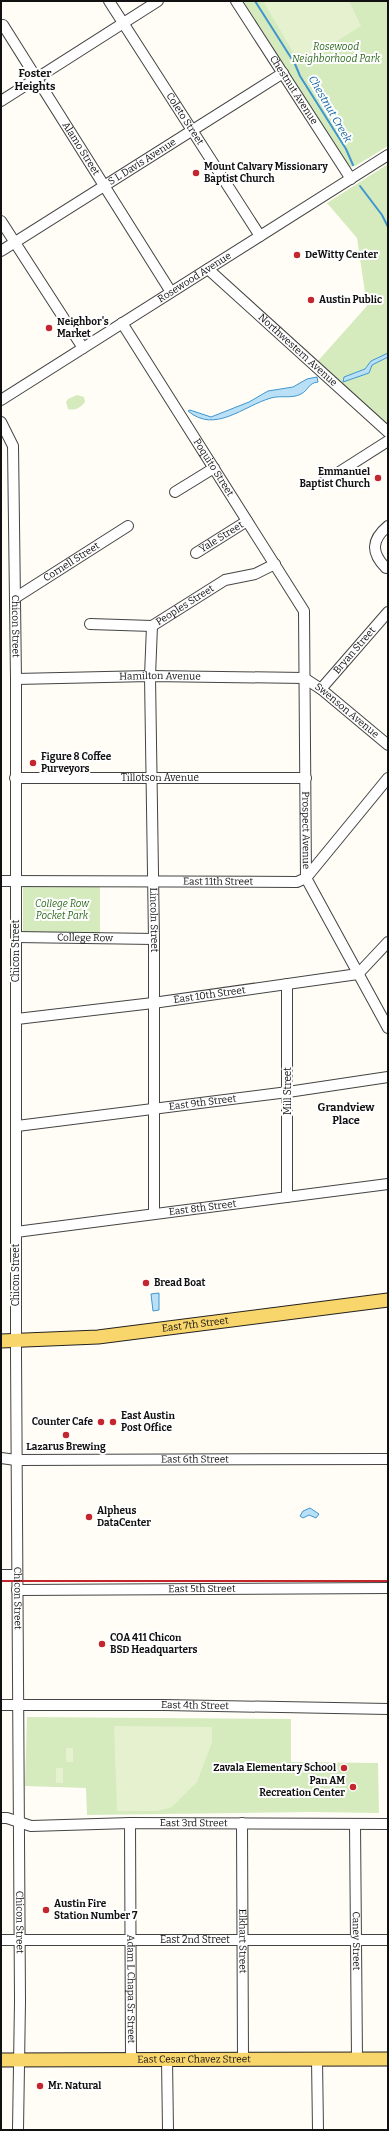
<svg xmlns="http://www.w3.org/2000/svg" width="389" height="2131" font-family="Bitter,serif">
<rect width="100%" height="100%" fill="#fffdf5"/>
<g fill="#d5ebbd">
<path d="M 244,1 L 388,1 L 388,146 L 355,166 L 351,167 L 348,166 L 259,25 L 251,16 Z"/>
<path d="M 388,164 L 388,427 L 317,362 L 367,306 L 357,238 L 327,203 Z"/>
<path d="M 77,395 L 84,397 L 85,402 C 80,408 75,411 68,409 L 66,402 L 68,399 Z"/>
<rect x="23" y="887" width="77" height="46"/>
<path d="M 27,1717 L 291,1719 L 291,1762 L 378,1763 L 379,1813 L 311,1812 L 87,1815 L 86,1788 L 25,1786 Z"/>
</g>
<g fill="#e6f2cf">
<path d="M 263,1 L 349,1 L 361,26 L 300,64 Z"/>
<path d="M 114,1726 L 212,1727 L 212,1742 L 197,1782 L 172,1807 L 157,1811 L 117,1811 Z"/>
<rect x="66" y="1748" width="7" height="14"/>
<rect x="56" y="1768" width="7" height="15"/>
</g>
<g fill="#b9e0f7" stroke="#3f96cf">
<path d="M 388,353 L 388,357 L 372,365 L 369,373 L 343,382 L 344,377 L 365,369 L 371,361 Z"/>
<path d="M 317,377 L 318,382 C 308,383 309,390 301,394 C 292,399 281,395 271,398 C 243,406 215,434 188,411 L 190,410 L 211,417 L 249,402 L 268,391 L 293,387 L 307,379 Z"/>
<path d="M 159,1293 L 159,1310 L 153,1311 L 151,1294 Z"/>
<path d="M 310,1508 L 319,1514 L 316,1518 L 309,1515 L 303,1518 L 300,1516 L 303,1511 Z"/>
</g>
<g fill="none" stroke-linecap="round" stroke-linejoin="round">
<g stroke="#3f96cf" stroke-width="2">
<path d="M 255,1 L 295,64 L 300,76 L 346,149 L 353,165"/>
<path d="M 360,186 L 382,215 L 388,227"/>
</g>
<defs>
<g id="minor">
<path id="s1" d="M 109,1 L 260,236"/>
<path id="s2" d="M 236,1 L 351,179"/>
<path id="s3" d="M 3,25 L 171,292"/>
<path d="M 1,101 L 158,1"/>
<path d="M 1,221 L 83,348"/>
<path id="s4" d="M 1,251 L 283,73"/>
<path id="s5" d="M 208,269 L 388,432"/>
<path id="s6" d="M 122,323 L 304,611 L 306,878 L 388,1028"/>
<path id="s7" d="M 1,400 L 388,155"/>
<path id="s8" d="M 1,422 L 13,446 L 16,679 L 16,1354 L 20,2001 L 18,2130"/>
<path d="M 322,483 L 388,441"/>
<path d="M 175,492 L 214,468"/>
<path id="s9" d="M 196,553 L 247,521"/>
<path d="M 386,568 C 371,553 371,540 388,526"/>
<path id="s10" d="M 15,598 L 128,526"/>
<path id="s11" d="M 90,624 L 152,626 L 225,580 L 255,574 L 275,564"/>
<path id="s12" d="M 152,626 L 150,676 L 154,939 L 154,1214"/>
<path id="s13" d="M 16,679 L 150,676 L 304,678 L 321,689 L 388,745"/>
<path id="s14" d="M 321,689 L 388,612"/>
<path id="s15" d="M 15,778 L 306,778"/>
<path id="s16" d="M 1,881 L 297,882 L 306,878 L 388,778"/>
<path id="s17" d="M 16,937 L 154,939"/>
<path id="s18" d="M 17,1019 L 153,1003 L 358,974 L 388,942"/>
<path id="s19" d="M 17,1126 L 288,1092 L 388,1077"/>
<path d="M 287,1197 L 287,984"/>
<path id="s20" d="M 16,1232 L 388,1184"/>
<path id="s21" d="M 1,1458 L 16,1460 L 388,1459"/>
<path d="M 1,1575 L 17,1575"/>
<path id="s22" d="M 17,1590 L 388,1588"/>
<path id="s23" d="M 1,1705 L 164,1705 L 388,1709"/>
<path id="s24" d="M 1,1818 L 7,1818 L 31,1826 L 130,1823 L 388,1824"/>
<path id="s25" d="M 130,1823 L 131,2059"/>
<path id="s26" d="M 242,1823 L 243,2059"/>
<path id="s27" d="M 355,1824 L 357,2059"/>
<path id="s28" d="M 1,1940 L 388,1940"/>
<path d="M 167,2059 L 168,2130"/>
<path d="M 317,2059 L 318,2130"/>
</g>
<g id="major">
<path id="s29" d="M 1,1341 L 98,1337 L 388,1300"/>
<path id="s30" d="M 1,2060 L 388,2059"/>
</g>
</defs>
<use href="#minor" stroke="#444" stroke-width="12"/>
<use href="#major" stroke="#222" stroke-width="15"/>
<use href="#minor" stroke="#fff" stroke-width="10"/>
<use href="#major" stroke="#f9d66b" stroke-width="13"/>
<path stroke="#c4262e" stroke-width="2" d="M 1,1581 L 388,1581"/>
</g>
<g fill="#c4262e" stroke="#fff" stroke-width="1.5">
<circle cx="196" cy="173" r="4"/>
<circle cx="297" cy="255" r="4"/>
<circle cx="311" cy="300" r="4"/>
<circle cx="49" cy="328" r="4"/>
<circle cx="378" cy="478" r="4"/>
<circle cx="33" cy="763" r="4"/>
<circle cx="146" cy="1283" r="4"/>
<circle cx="101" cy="1422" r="4"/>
<circle cx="113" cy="1422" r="4"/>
<circle cx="66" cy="1435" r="4"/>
<circle cx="89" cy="1517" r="4"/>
<circle cx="102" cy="1644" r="4"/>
<circle cx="344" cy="1768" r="4"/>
<circle cx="353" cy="1787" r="4"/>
<circle cx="46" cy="1910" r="4"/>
<circle cx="40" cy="2086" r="4"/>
</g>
<g text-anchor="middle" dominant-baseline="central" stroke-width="4" stroke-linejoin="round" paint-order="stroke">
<g font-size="10" font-style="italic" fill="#2f6b1f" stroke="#fff">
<text x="336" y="47">Rosewood<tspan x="336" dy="12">Neighborhood Park</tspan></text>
<text x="62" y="904">College Row<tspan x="62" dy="12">Pocket Park</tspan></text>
</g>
<g font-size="10" fill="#111" stroke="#fff">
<text stroke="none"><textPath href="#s2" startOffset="106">Chestnut Avenue</textPath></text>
<text stroke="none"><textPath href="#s1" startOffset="140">Coleto Street</textPath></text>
<text stroke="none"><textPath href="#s3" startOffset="146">Alamo Street</textPath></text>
<text stroke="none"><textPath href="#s4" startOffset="167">S L Davis Avenue</textPath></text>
<text stroke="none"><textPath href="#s7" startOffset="229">Rosewood Avenue</textPath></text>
<text stroke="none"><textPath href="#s5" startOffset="121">Northwestern Avenue</textPath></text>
<text stroke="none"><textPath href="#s6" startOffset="171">Poquito Street</textPath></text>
<text stroke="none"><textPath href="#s9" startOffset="30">Yale Street</textPath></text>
<text stroke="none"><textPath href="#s10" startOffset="67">Cornell Street</textPath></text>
<text stroke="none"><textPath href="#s11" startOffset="101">Peoples Street</textPath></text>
<text stroke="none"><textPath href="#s8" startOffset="207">Chicon Street</textPath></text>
<text stroke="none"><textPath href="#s14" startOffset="51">Bryan Street</textPath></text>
<text stroke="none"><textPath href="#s13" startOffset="144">Hamilton Avenue</textPath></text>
<text stroke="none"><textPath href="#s13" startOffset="342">Swenson Avenue</textPath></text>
<text stroke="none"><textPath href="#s15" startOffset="145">Tillotson Avenue</textPath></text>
<text stroke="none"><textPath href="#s6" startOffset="560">Prospect Avenue</textPath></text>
<text stroke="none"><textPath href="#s16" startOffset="217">East 11th Street</textPath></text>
<text stroke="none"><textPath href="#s12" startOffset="294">Lincoln Street</textPath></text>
<text stroke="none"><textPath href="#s17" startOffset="69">College Row</textPath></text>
<text transform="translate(16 951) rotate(-90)">Chicon Street</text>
<text stroke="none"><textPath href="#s18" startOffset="194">East 10th Street</textPath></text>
<text transform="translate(288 1091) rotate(-90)">Mill Street</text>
<text stroke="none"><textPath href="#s19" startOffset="187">East 9th Street</textPath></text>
<text stroke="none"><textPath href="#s20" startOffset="188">East 8th Street</textPath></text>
<text transform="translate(16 1275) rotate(-90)">Chicon Street</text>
<text stroke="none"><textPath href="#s29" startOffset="195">East 7th Street</textPath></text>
<text stroke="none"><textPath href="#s21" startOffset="194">East 6th Street</textPath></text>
<text stroke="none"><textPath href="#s22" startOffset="185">East 5th Street</textPath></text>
<text stroke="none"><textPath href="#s8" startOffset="1179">Chicon Street</textPath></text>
<text stroke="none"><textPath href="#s23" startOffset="194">East 4th Street</textPath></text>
<text stroke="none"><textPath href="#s24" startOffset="194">East 3rd Street</textPath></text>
<text stroke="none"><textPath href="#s8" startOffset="1503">Chicon Street</textPath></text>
<text stroke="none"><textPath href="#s28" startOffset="194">East 2nd Street</textPath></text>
<text stroke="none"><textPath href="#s26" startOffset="118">Elkhart Street</textPath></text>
<text stroke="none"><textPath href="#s27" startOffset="117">Caney Street</textPath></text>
<text stroke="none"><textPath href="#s25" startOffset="166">Adam L Chapa Sr Street</textPath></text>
<text stroke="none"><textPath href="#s30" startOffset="193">East Cesar Chavez Street</textPath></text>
</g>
<g font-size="10" font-weight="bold" fill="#111" stroke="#fff" text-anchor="start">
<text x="204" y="167">Mount Calvary Missionary<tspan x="204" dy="12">Baptist Church</tspan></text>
<text x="305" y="255">DeWitty Center</text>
<text x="319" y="300">Austin Public</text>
<text x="57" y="322">Neighbor's<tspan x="57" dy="12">Market</tspan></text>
<text x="370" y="472" text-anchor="end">Emmanuel<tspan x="370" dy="12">Baptist Church</tspan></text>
<text x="41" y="757">Figure 8 Coffee<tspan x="41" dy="12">Purveyors</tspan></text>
<text x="154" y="1283">Bread Boat</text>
<text x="121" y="1416">East Austin<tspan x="121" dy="12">Post Office</tspan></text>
<text x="93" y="1422" text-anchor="end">Counter Cafe</text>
<text x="66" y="1447" text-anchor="middle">Lazarus Brewing</text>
<text x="97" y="1511">Alpheus<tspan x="97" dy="12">DataCenter</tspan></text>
<text x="110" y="1638">COA 411 Chicon<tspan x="110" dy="12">BSD Headquarters</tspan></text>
<text x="336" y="1768" text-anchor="end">Zavala Elementary School</text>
<text x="345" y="1781" text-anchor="end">Pan AM<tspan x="345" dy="12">Recreation Center</tspan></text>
<text x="54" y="1904">Austin Fire<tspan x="54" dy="12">Station Number 7</tspan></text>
<text x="48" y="2086">Mr. Natural</text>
</g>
<g font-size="11" font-weight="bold" fill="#111" stroke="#fff">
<text x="35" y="73">Foster<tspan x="35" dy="13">Heights</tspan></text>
<text x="346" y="1107">Grandview<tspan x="346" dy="13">Place</tspan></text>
</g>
<g font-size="11" font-style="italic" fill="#1768a6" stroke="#fff">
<text transform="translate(330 109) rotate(60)">Chestnut Creek</text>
</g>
</g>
<rect width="389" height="2131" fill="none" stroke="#111111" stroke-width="4"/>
</svg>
